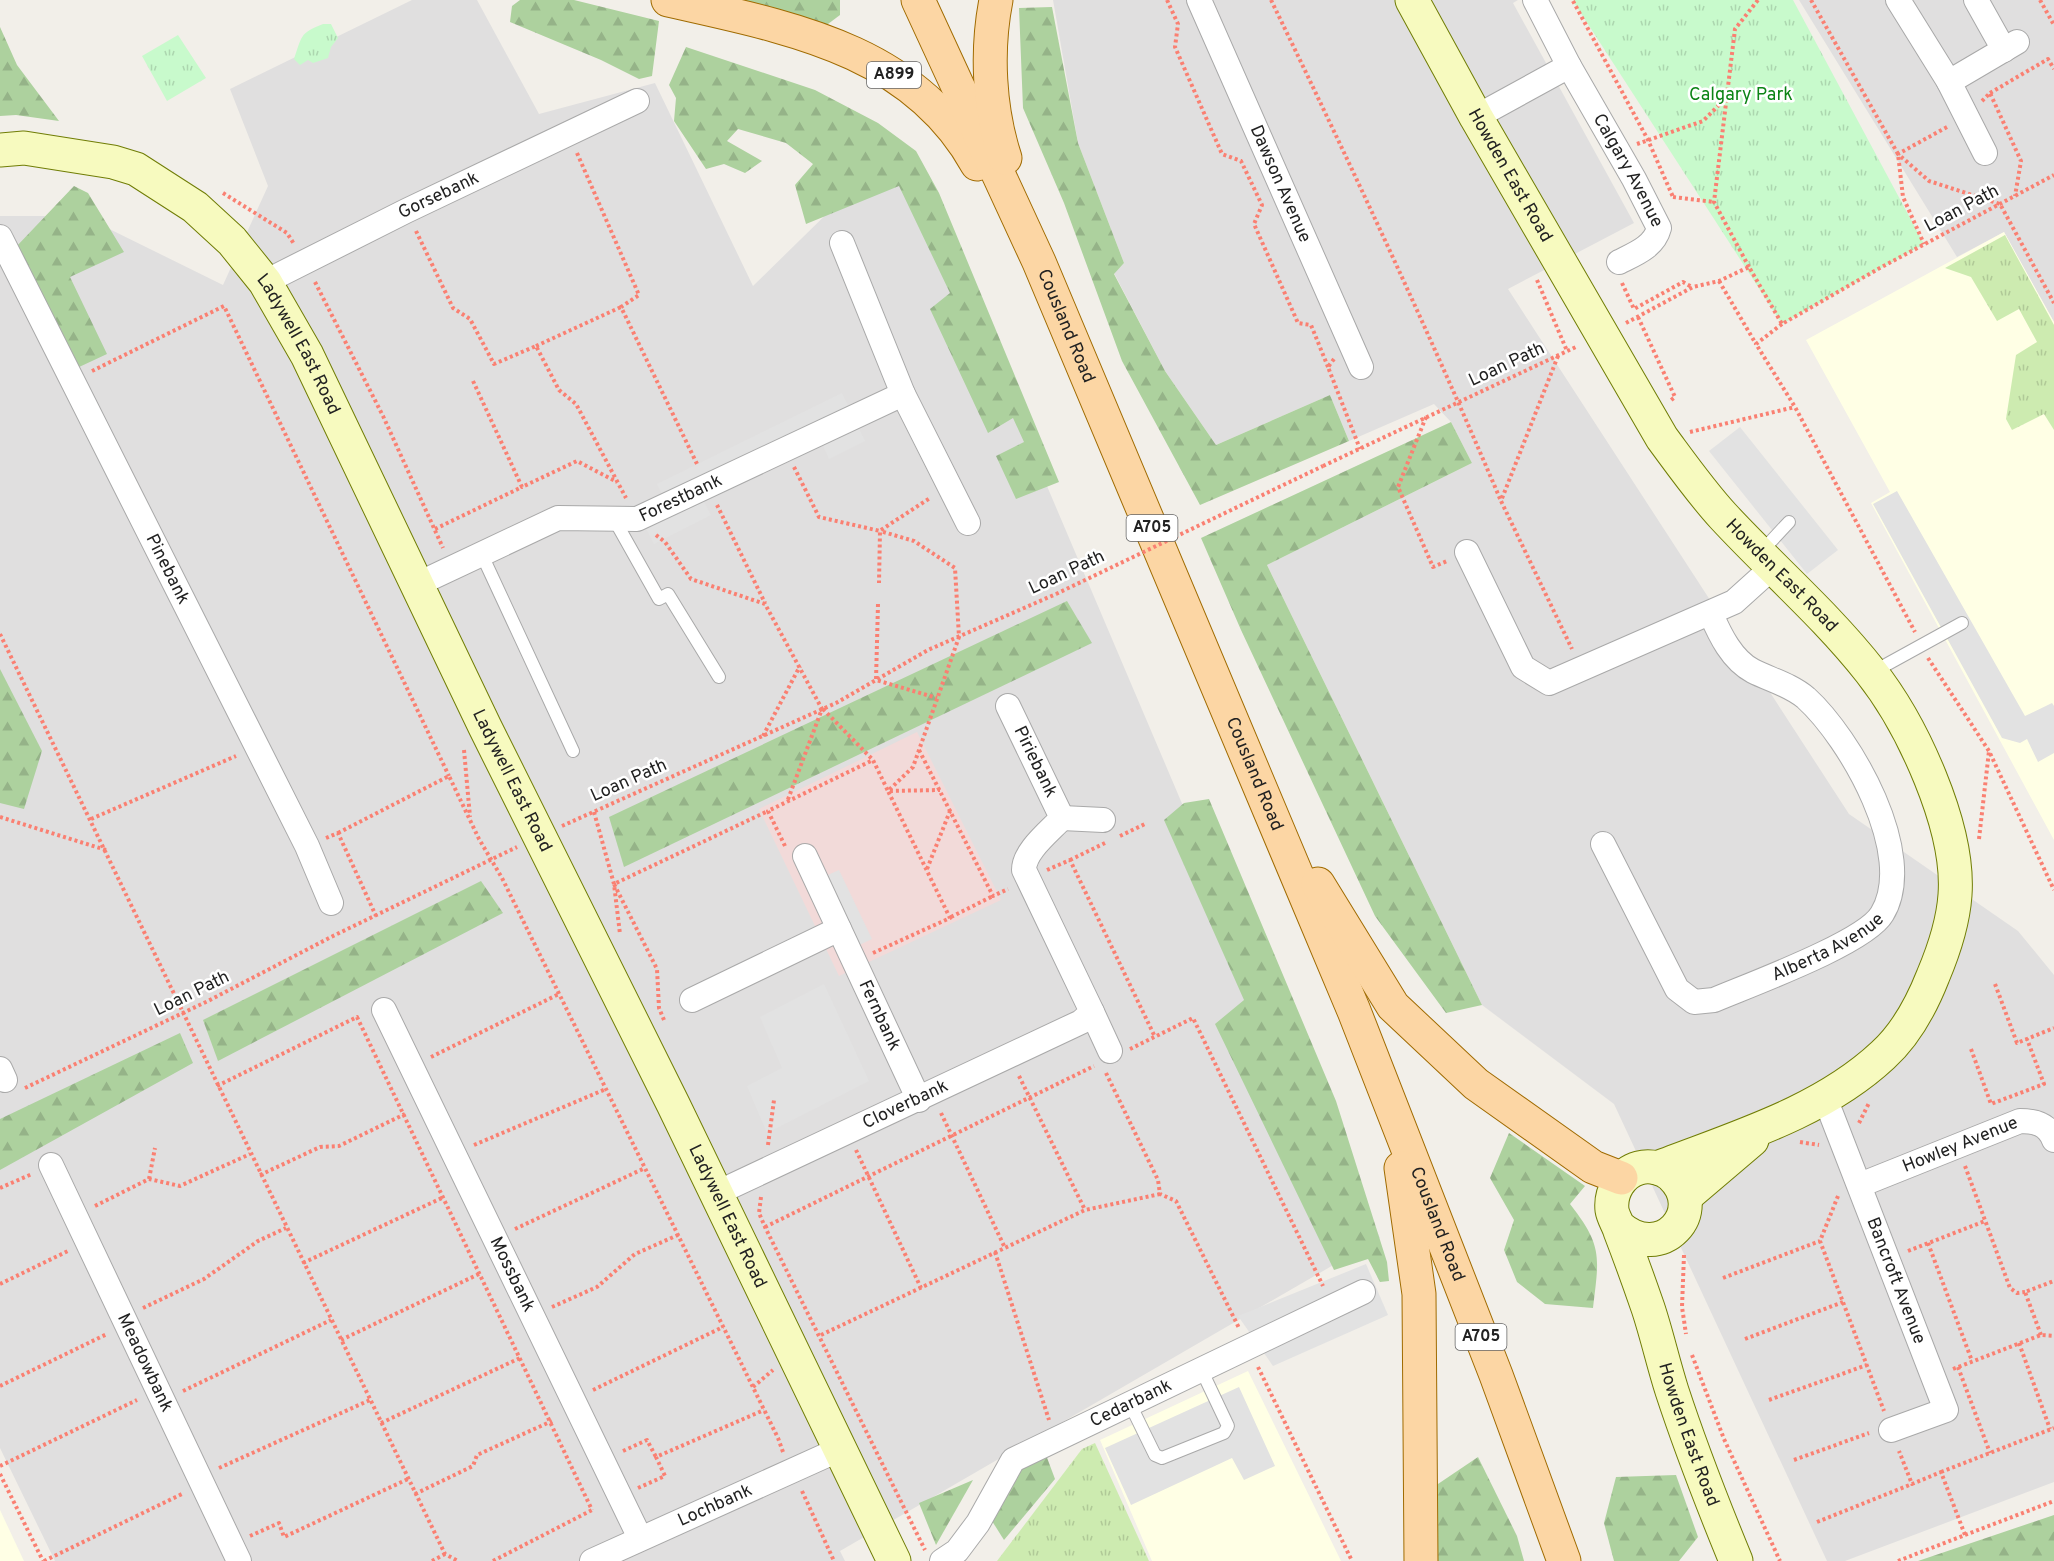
<svg xmlns="http://www.w3.org/2000/svg" width="2054" height="1561" font-family="Overpass,sans-serif">
<defs>
<pattern id="grass-tufts" width="24" height="20" patternUnits="userSpaceOnUse" patternTransform="scale(1.5)"><rect width="24" height="20" fill="#cdebb0"/><path d="M3 7l-1-3M5 7V3M7 7l1-3M15 17l-1-3M17 17v-4M19 17l1-3" fill="none" stroke="#b0c997"/></pattern>
<pattern id="forest-firs" width="22" height="20" patternUnits="userSpaceOnUse" patternTransform="scale(1.5)"><rect width="22" height="20" fill="#add19e"/><path d="M5 1l3.5 6h-7zM16 11l3.5 6h-7z" fill="#95b388"/></pattern>
<pattern id="park-tufts" width="24" height="20" patternUnits="userSpaceOnUse" patternTransform="scale(1.5)"><rect width="24" height="20" fill="#c8facc"/><path d="M3 7l-1-3M5 7V3M7 7l1-3M15 17l-1-3M17 17v-4M19 17l1-3" fill="none" stroke="#acd6af"/></pattern>
</defs>
<rect width="100%" height="100%" fill="#f2efe9"/>
<g fill="#e0dfdf">
<path d="M 412,0 L 477,0 L 539,114 L 655,83 L 753,286 L 847,194 L 913,171 L 1246,954 L 1380,1238 L 840,1551 L 845,1561 L 55,1561 L 0,1448 L 0,216 L 83,216 L 223,285 L 268,186 L 230,89 Z"/>
<path d="M 1053,0 L 1518,0 L 1513,3 L 1634,223 L 1508,289 L 1849,814 L 2018,931 L 2054,975 L 2054,1482 L 1845,1561 L 1827,1561 L 1614,1104 L 1482,1005 L 1267,565 L 1472,463 L 1451,422 L 1434,404 L 1349,441 L 1330,395 L 1216,445 L 1165,371 L 1114,273 L 1124,263 L 1078,143 Z"/>
<path d="M 1799,0 L 2054,0 L 2054,322 L 2004,232 L 1957,257 Z"/>
</g>
<path fill="#f2dad9" d="M 917,732 L 1001,900 L 839,976 L 759,809 Z"/>
<g fill="#ffffe5">
<path d="M 2004,232 L 2054,322 L 2054,840 L 1871,503 L 1890,492 L 1806,340 Z"/>
<path d="M 1248,1371 L 1341,1561 L 1152,1561 L 1100,1440 Z"/>
<path d="M 0,1510 L 24,1561 L 0,1561 Z"/>
</g>
<g fill="url(#grass-tufts)">
<path d="M 2005,235 L 2054,325 L 2054,430 L 2044,414 L 2012,430 L 2006,419 L 2016,355 L 2037,342 L 2019,309 L 1997,321 L 1971,277 L 1945,268 Z"/>
<path d="M 1095,1443 L 1149,1561 L 997,1561 L 1082,1449 Z"/>
</g>
<g fill="url(#forest-firs)">
<path d="M 520,0 L 574,0 L 659,21 L 652,76 L 639,79 L 601,60 L 510,22 L 512,6 Z"/>
<path d="M 717,0 L 840,0 L 840,15 L 824,27 Z"/>
<path d="M 1052,7 L 1078,143 L 1124,263 L 1114,274 L 1165,371 L 1216,445 L 1330,395 L 1349,441 L 1200,505 L 1122,361 L 1064,203 L 1023,108 L 1019,8 Z"/>
<path d="M 0,27 L 17,65 L 59,121 L 16,115 L 0,116 Z"/>
<path d="M 686,47 L 815,90 L 878,123 L 916,151 L 939,193 L 1059,482 L 1016,499 L 996,456 L 1024,442 L 1013,418 L 988,433 L 930,309 L 950,293 L 899,186 L 806,224 L 795,185 L 813,164 L 786,143 L 738,129 L 727,141 L 762,161 L 745,173 L 724,164 L 706,169 L 674,121 L 676,98 L 669,85 Z"/>
<path d="M 74,186 L 88,193 L 124,252 L 70,277 L 107,354 L 77,368 L 15,248 Z"/>
<path d="M 1451,422 L 1472,463 L 1267,565 L 1482,1005 L 1446,1013 L 1375,916 L 1241,630 L 1201,538 Z"/>
<path d="M 1067,601 L 1092,643 L 624,867 L 609,817 Z"/>
<path d="M 0,669 L 42,751 L 24,809 L 0,803 Z"/>
<path d="M 1209,799 L 1336,1101 L 1387,1262 L 1389,1281 L 1380,1282 L 1368,1259 L 1334,1270 L 1215,1024 L 1244,1000 L 1164,820 L 1184,803 Z"/>
<path d="M 481,881 L 503,913 L 218,1061 L 203,1020 Z"/>
<path d="M 180,1033 L 193,1063 L 0,1170 L 0,1119 Z"/>
<path d="M 1509,1133 L 1585,1186 L 1570,1204 C 1603,1246 1599,1257 1593,1308 L 1545,1304 L 1517,1282 L 1504,1250 L 1514,1220 L 1490,1178 Z"/>
<path d="M 1046,1455 L 1055,1479 L 1004,1540 L 992,1521 L 1023,1467 Z"/>
<path d="M 1478,1457 L 1517,1536 L 1524,1561 L 1435,1561 L 1435,1486 Z"/>
<path d="M 1676,1475 L 1698,1537 L 1679,1561 L 1614,1561 L 1604,1523 L 1616,1477 Z"/>
<path d="M 973,1480 L 936,1545 L 919,1503 Z"/>
<path d="M 2054,1515 L 2054,1561 L 1918,1561 Z"/>
</g>
<g fill="url(#park-tufts)">
<path d="M 1575,0 L 1793,0 L 1924,244 L 1782,324 L 1573,1 Z"/>
<path d="M 323,24 L 331,24 L 338,38 L 331,47 L 328,58 L 313,63 L 308,60 L 300,65 L 294,59 C 302,37 299,33 323,24 Z"/>
<path d="M 178,35 L 206,78 L 167,101 L 142,56 Z"/>
</g>
<g fill="#e2e2e2">
<path d="M 842,393 L 865,441 L 829,459 L 822,443 L 703,500 L 711,515 L 654,544 L 638,513 L 665,500 L 657,484 Z"/>
<path d="M 1740,427 L 1838,550 L 1807,574 L 1709,451 Z"/>
<path d="M 1897,491 L 2025,716 L 2052,703 L 2054,706 L 2054,753 L 2038,762 L 2027,739 L 2020,743 L 2002,738 L 1873,504 Z"/>
<path d="M 839,870 L 872,939 L 851,949 L 819,879 Z"/>
<path d="M 824,984 L 869,1081 L 767,1133 L 747,1086 L 782,1068 L 760,1017 Z"/>
<path d="M 1366,1264 L 1388,1315 L 1273,1366 L 1238,1316 Z"/>
<path d="M 1239,1387 L 1275,1466 L 1244,1480 L 1232,1458 L 1131,1505 L 1105,1448 Z"/>
</g>
<g fill="none" stroke-linecap="round" stroke-linejoin="round">
<defs>
<g id="lane">
<path d="M 614,519 L 659,599 L 668,594 L 719,677"/>
<path d="M 1761,552 L 1789,522"/>
<path d="M 482,555 L 573,751"/>
<path d="M 1873,672 L 1962,623"/>
<path d="M 1130,1404 L 1155,1455 L 1162,1458 L 1224,1433 L 1228,1426 L 1201,1369"/>
</g>
<g id="street">
<path id="s1" d="M 1199,0 L 1361,367"/>
<path d="M 1898,0 L 1949,82 L 1985,153"/>
<path d="M 1976,0 L 2004,50"/>
<path id="s2" d="M 1569,66 L 1634,179 L 1659,228 C 1654,247 1635,254 1619,262"/>
<path d="M 1949,82 L 2017,42"/>
<path d="M 1476,117 L 1569,66 L 1535,0"/>
<path id="s3" d="M 0,237 L 307,846 L 331,903"/>
<path d="M 842,243 L 903,394 L 968,523"/>
<path id="s4" d="M 265,282 L 406,211 L 637,101"/>
<path d="M 1467,552 L 1523,667 L 1549,683 L 1734,602 L 1774,566"/>
<path id="s5" d="M 418,584 L 558,518 L 637,519 L 903,394"/>
<path d="M 1062,818 L 1103,820"/>
<path id="s6" d="M 1603,844 L 1677,989 L 1694,1002 L 1714,1000 C 1749,985 1865,943 1882,914 C 1918,855 1850,738 1806,698 C 1791,685 1771,680 1753,671 C 1732,660 1720,635 1711,614"/>
<path id="s7" d="M 805,856 L 919,1100"/>
<path d="M 692,1000 L 839,929"/>
<path id="s8" d="M 384,1010 L 640,1538"/>
<path d="M 1092,1012 L 1110,1051"/>
<path d="M 0,1069 L 5,1080"/>
<path id="s9" d="M 1825,1098 L 1946,1410 L 1891,1430"/>
<path id="s10" d="M 51,1165 L 239,1561"/>
<path id="s11" d="M 1860,1185 L 2020,1121 C 2035,1121 2048,1124 2054,1140"/>
<path id="s12" d="M 717,1193 L 1081,1022 L 1092,1012 L 1024,870 C 1024,851 1049,832 1062,818 L 1008,706"/>
<path id="s13" d="M 592,1561 L 838,1450"/>
<path id="s14" d="M 942,1561 L 957,1551 L 978,1523 L 1013,1460 L 1363,1292"/>
</g>
<g id="secondary">
<path id="s15" d="M 1412,0 L 1476,117 L 1662,438 C 1682,465 1701,492 1723,516 C 1772,569 1826,615 1870,671 C 1912,724 1960,827 1955,895 C 1953,924 1944,950 1933,976 C 1922,1004 1905,1035 1883,1055 C 1821,1113 1734,1138 1657,1168"/>
<path id="s16" d="M 0,150 L 24,148 L 113,162 L 136,169 L 195,207 L 232,241 L 265,282 L 307,355 L 485,727 L 673,1104 L 894,1561"/>
<path d="M 1685,1197 L 1752,1140"/>
<path id="s17" d="M 1619,1227 C 1661,1264 1709,1211 1672,1176 C 1664,1168 1650,1165 1639,1168 C 1621,1173 1610,1192 1612,1210 C 1613,1217 1618,1224 1620,1231 C 1630,1257 1639,1282 1648,1308 C 1657,1335 1663,1363 1672,1391 C 1691,1449 1713,1505 1736,1561"/>
</g>
<g id="primary">
<path d="M 668,0 C 786,27 913,48 977,164"/>
<path id="s18" d="M 918,0 L 1039,262 L 1354,1011 L 1496,1375 L 1564,1561"/>
<path d="M 996,0 C 986,51 989,109 1005,158"/>
<path d="M 1318,884 L 1393,1006 L 1476,1084 L 1593,1167 L 1621,1178"/>
<path d="M 1401,1168 L 1419,1294 L 1421,1561"/>
</g>
</defs>
<use href="#lane" stroke="#a9a9a9" stroke-width="14"/>
<use href="#street" stroke="#a9a9a9" stroke-width="26"/>
<use href="#secondary" stroke="#707d05" stroke-width="35"/>
<use href="#primary" stroke="#a06b00" stroke-width="35"/>
<g stroke="#fa8072" stroke-width="4" stroke-dasharray="3 3" stroke-linecap="butt">
<path d="M 1167,0 L 1178,24 L 1175,47 L 1222,154 L 1241,161 L 1262,205 L 1254,224 L 1298,323 L 1311,325 L 1328,367"/>
<path d="M 1271,0 C 1351,165 1429,332 1501,501"/>
<path d="M 1811,0 L 1898,154 L 1903,197 L 1924,244"/>
<path d="M 2040,0 L 2054,25"/>
<path d="M 1573,1 L 1648,140 L 1673,197"/>
<path d="M 1990,93 L 2048,59 L 2054,69"/>
<path d="M 1982,101 L 1990,93 L 2021,161 L 2015,196"/>
<path d="M 1947,127 L 1898,154 L 1929,181 L 2000,204 L 2054,303"/>
<path d="M 1637,144 L 1703,121 L 1727,97"/>
<path d="M 577,153 L 639,295 L 621,307 L 698,466"/>
<path d="M 223,193 L 287,233 L 294,244"/>
<path d="M 1673,197 L 1714,202"/>
<path d="M 416,231 L 453,308 L 470,319 L 494,364 L 536,346 L 559,390 L 576,404 L 626,498"/>
<path d="M 1749,267 L 1714,202 L 1735,29 L 1758,0"/>
<path d="M 1537,280 L 1567,351"/>
<path d="M 1719,281 L 1756,344"/>
<path d="M 315,282 L 383,416 L 443,548"/>
<path d="M 1622,283 L 1634,309 L 1683,282 L 1692,287"/>
<path d="M 1638,317 L 1675,397 L 1670,401"/>
<path d="M 1626,323 L 1693,287 L 1719,281 L 1749,267 L 1782,324 L 1878,269 L 2054,175"/>
<path d="M 1782,324 L 1756,344 L 1795,407 L 1915,632"/>
<path d="M 536,346 L 621,307"/>
<path d="M 1558,356 L 1501,501 L 1572,649"/>
<path d="M 1334,359 L 1328,367 L 1360,449"/>
<path d="M 92,371 L 224,306 L 449,776"/>
<path d="M 473,381 L 522,487 L 577,461 L 617,482"/>
<path d="M 1426,417 L 1398,487 L 1433,567 L 1447,561"/>
<path d="M 1690,432 L 1795,407"/>
<path d="M 1323,466 L 1578,346"/>
<path d="M 794,467 L 819,517 L 880,531 L 879,583"/>
<path d="M 717,505 L 765,603"/>
<path d="M 435,529 L 522,487"/>
<path d="M 881,530 L 930,498"/>
<path d="M 656,535 L 665,542 L 691,579 L 765,604 L 822,709 L 787,802"/>
<path d="M 878,604 L 876,680 L 937,698"/>
<path d="M 0,634 L 445,1554 L 458,1561"/>
<path d="M 1928,658 L 1989,751 L 2054,890"/>
<path d="M 823,709 L 873,760"/>
<path d="M 763,736 L 800,666"/>
<path d="M 464,750 L 470,817"/>
<path d="M 919,750 L 950,811"/>
<path d="M 594,812 L 614,884 L 620,934"/>
<path d="M 0,817 L 106,850"/>
<path d="M 91,819 L 236,756"/>
<path d="M 562,826 L 836,703 L 928,650 L 1056,594"/>
<path d="M 338,833 L 449,776 L 479,839 L 502,878 L 778,1438 L 783,1452"/>
<path d="M 1120,836 L 1145,824"/>
<path d="M 326,838 L 338,833 L 376,916"/>
<path d="M 1979,839 L 1989,751"/>
<path d="M 785,846 L 768,811 L 873,760 L 888,791 L 940,790"/>
<path d="M 1070,860 L 1105,843"/>
<path d="M 927,869 L 950,811 L 993,896 L 1008,889"/>
<path d="M 1047,870 L 1070,860 L 1155,1037"/>
<path d="M 951,917 L 993,896"/>
<path d="M 873,953 L 950,918 L 888,791 L 913,767 L 959,637 L 955,568 L 914,541 L 880,531"/>
<path d="M 1995,984 L 2017,1043 L 2054,1028"/>
<path d="M 664,1020 L 659,1008 L 657,969 L 614,884 L 768,811"/>
<path d="M 1130,1049 L 1193,1018 L 1323,1286"/>
<path d="M 1971,1049 L 1991,1104 L 2044,1084 L 2027,1039"/>
<path d="M 431,1057 L 559,994"/>
<path d="M 1106,1073 L 1158,1180 L 1160,1194 L 1176,1201 L 1239,1328"/>
<path d="M 1019,1076 L 1085,1210"/>
<path d="M 217,1086 L 357,1017 L 592,1510"/>
<path d="M 25,1088 L 208,1001 L 333,936 L 517,847"/>
<path d="M 941,1113 L 1005,1248"/>
<path d="M 1859,1123 L 1869,1103"/>
<path d="M 1800,1142 L 1819,1145"/>
<path d="M 474,1145 L 606,1089"/>
<path d="M 768,1145 L 774,1100"/>
<path d="M 856,1150 L 921,1288"/>
<path d="M 1965,1166 L 2010,1288 L 2017,1293 L 2025,1292"/>
<path d="M 260,1175 L 320,1147 L 339,1146 L 405,1114"/>
<path d="M 149,1179 L 155,1148"/>
<path d="M 0,1188 L 32,1174"/>
<path d="M 1838,1196 L 1820,1241 L 1884,1411"/>
<path d="M 761,1197 L 759,1213 L 765,1227 L 925,1550"/>
<path d="M 95,1206 L 149,1179 L 180,1186 L 250,1154"/>
<path d="M 765,1227 L 1094,1066"/>
<path d="M 515,1229 L 645,1168"/>
<path d="M 1928,1243 L 1972,1361"/>
<path d="M 1908,1251 L 1985,1221"/>
<path d="M 995,1252 L 1049,1420"/>
<path d="M 1684,1255 L 1682,1307 L 1686,1334"/>
<path d="M 303,1263 L 444,1197"/>
<path d="M 1723,1278 L 1820,1241"/>
<path d="M 0,1284 L 68,1251"/>
<path d="M 552,1307 L 597,1287 L 635,1254 L 678,1235"/>
<path d="M 143,1308 L 204,1279 L 258,1241 L 286,1228"/>
<path d="M 821,1335 L 1085,1210 L 1160,1194"/>
<path d="M 2041,1335 L 2025,1292 L 2054,1281"/>
<path d="M 1745,1339 L 1843,1302"/>
<path d="M 341,1340 L 481,1273"/>
<path d="M 2019,1343 L 2050,1429"/>
<path d="M 1692,1355 L 1724,1439 L 1780,1561"/>
<path d="M 1258,1367 L 1352,1561"/>
<path d="M 1958,1367 L 1990,1453"/>
<path d="M 1953,1369 L 2041,1335 L 2054,1336"/>
<path d="M 0,1386 L 107,1334"/>
<path d="M 753,1387 L 773,1370"/>
<path d="M 593,1390 L 723,1327"/>
<path d="M 183,1391 L 331,1320"/>
<path d="M 1769,1400 L 1867,1365"/>
<path d="M 381,1423 L 520,1358"/>
<path d="M 623,1451 L 647,1440 L 656,1457"/>
<path d="M 1794,1460 L 1869,1433"/>
<path d="M 0,1466 L 137,1400"/>
<path d="M 219,1468 L 370,1400"/>
<path d="M 1941,1472 L 2054,1428"/>
<path d="M 0,1474 L 43,1561"/>
<path d="M 638,1488 L 665,1476 L 656,1457 L 764,1410"/>
<path d="M 802,1491 L 834,1561"/>
<path d="M 415,1494 L 473,1466 L 477,1455 L 552,1421"/>
<path d="M 1817,1522 L 1912,1484"/>
<path d="M 1965,1535 L 2054,1501"/>
<path d="M 250,1536 L 279,1523 L 284,1537 L 408,1479"/>
<path d="M 44,1561 L 184,1493"/>
<path d="M 432,1561 L 445,1554"/>
<path d="M 493,1561 L 594,1509"/>
<path d="M 1898,1561 L 1965,1535 L 1941,1472 L 1912,1484 L 1899,1451"/>
</g>
<use href="#lane" stroke="#fff" stroke-width="12"/>
<use href="#street" stroke="#fff" stroke-width="24"/>
<use href="#secondary" stroke="#f7fabf" stroke-width="33"/>
<use href="#primary" stroke="#fcd6a4" stroke-width="33"/>
<path stroke="#fa8072" stroke-width="4" stroke-dasharray="3 3" stroke-linecap="butt" d="M 1056,594 L 1323,466"/>
</g>
<g text-anchor="middle" dominant-baseline="central" stroke-width="5" stroke-linejoin="round" paint-order="stroke">
<g fill="#fff" stroke="#646464" stroke-width="1.5">
<rect x="867" y="62" width="54" height="26" rx="4.5"/>
<rect x="1126.5" y="515" width="51" height="26" rx="4.5"/>
<rect x="1455.5" y="1324" width="51" height="26" rx="4.5"/>
</g>
<g font-size="16" font-weight="bold" fill="#222">
<text x="894" y="75">A899</text>
<text x="1152" y="528">A705</text>
<text x="1481" y="1337">A705</text>
</g>
<g font-size="18" fill="#0c8416" stroke="#fff">
<text x="1741" y="95">Calgary Park</text>
</g>
<g font-size="18" fill="#222" stroke="#fff">
<text stroke="none"><textPath href="#s2" startOffset="120">Calgary Avenue</textPath></text>
<text stroke="none"><textPath href="#s15" startOffset="201">Howden East Road</textPath></text>
<text stroke="none"><textPath href="#s1" startOffset="201">Dawson Avenue</textPath></text>
<text stroke="none"><textPath href="#s4" startOffset="194">Gorsebank</textPath></text>
<text transform="translate(1962 209) rotate(-28)">Loan Path</text>
<text stroke="none"><textPath href="#s18" startOffset="358">Cousland Road</textPath></text>
<text stroke="none"><textPath href="#s16" startOffset="382">Ladywell East Road</textPath></text>
<text transform="translate(1507 365) rotate(-25)">Loan Path</text>
<text stroke="none"><textPath href="#s5" startOffset="282">Forestbank</textPath></text>
<text stroke="none"><textPath href="#s3" startOffset="372">Pinebank</textPath></text>
<text transform="translate(1067 573) rotate(-25)">Loan Path</text>
<text stroke="none"><textPath href="#s15" startOffset="687">Howden East Road</textPath></text>
<text transform="translate(1035 762) rotate(64)">Piriebank</text>
<text stroke="none"><textPath href="#s18" startOffset="844">Cousland Road</textPath></text>
<text stroke="none"><textPath href="#s16" startOffset="868">Ladywell East Road</textPath></text>
<text transform="translate(629 781) rotate(-24)">Loan Path</text>
<text stroke="none"><textPath href="#s6" startOffset="330">Alberta Avenue</textPath></text>
<text transform="translate(192 994) rotate(-26)">Loan Path</text>
<text stroke="none"><textPath href="#s7" startOffset="176">Fernbank</textPath></text>
<text stroke="none"><textPath href="#s12" startOffset="208">Cloverbank</textPath></text>
<text stroke="none"><textPath href="#s11" startOffset="108">Howley Avenue</textPath></text>
<text stroke="none"><textPath href="#s16" startOffset="1354">Ladywell East Road</textPath></text>
<text stroke="none"><textPath href="#s18" startOffset="1330">Cousland Road</textPath></text>
<text stroke="none"><textPath href="#s8" startOffset="294">Mossbank</textPath></text>
<text stroke="none"><textPath href="#s9" startOffset="196">Bancroft Avenue</textPath></text>
<text stroke="none"><textPath href="#s10" startOffset="219">Meadowbank</textPath></text>
<text stroke="none"><textPath href="#s14" startOffset="256">Cedarbank</textPath></text>
<text stroke="none"><textPath href="#s17" startOffset="448">Howden East Road</textPath></text>
<text stroke="none"><textPath href="#s13" startOffset="135">Lochbank</textPath></text>
</g>
</g>
</svg>
